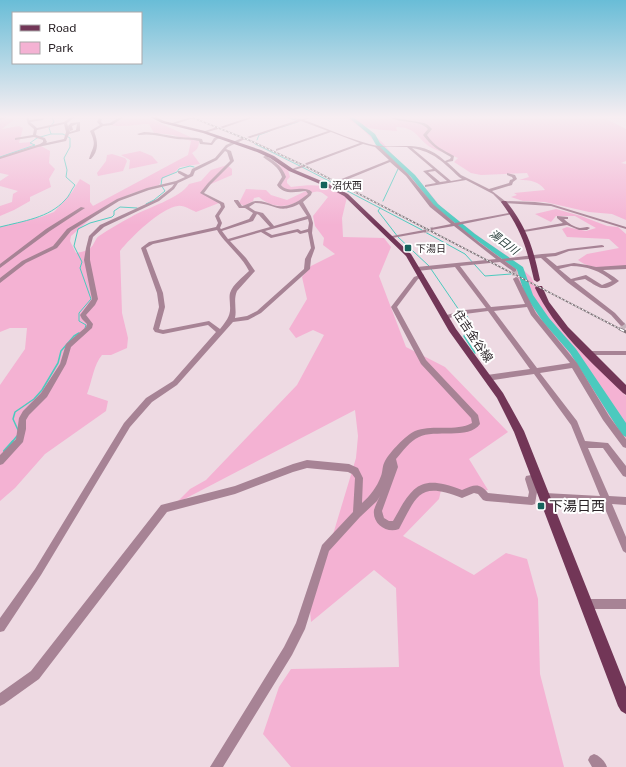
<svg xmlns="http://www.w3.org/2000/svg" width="626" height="767" font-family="'Public Sans','Noto Sans JP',sans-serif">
<rect width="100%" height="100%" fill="#eedae3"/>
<g fill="#f4b2d3">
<path d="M 11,117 L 17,117 L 2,129 L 19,126 L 23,128 L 19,143 L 31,142 L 35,146 L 41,146 L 50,151 L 49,163 L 55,169 L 49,179 L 51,187 L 30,197 L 30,201 L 14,210 L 0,216 L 0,206 L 12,202 L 13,194 L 18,191 L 0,186 L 0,181 L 9,175 L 0,173 L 0,119 Z"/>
<path d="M 130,117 L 151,119 L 199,141 C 199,147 197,150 192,153 L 200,164 L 180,167 L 174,173 L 162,179 L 159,185 L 130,194 L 97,213 L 71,236 L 70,241 L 76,253 C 83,252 91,250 94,243 C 96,240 96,238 99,236 C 109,229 120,223 131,217 C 146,208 181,198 189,184 L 201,181 L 211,170 L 227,165 L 232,169 L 232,175 L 211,184 L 202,193 L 219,203 L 196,212 C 191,210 184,205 178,206 C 162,207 130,238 120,251 L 122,313 L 128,338 L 127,348 L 111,355 L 102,355 C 94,364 92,381 87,394 L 108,401 L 106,411 L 45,454 L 15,488 L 0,501 L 0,385 L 25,349 L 27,328 L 10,328 L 0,332 L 0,227 L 41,217 L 54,212 L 72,192 L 80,179 L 90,185 L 90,202 L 93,206 L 188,155 L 191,141 L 173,135 L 154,133 L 149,124 C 139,124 118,128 111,125 L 114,122 Z"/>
<path d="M 345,117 L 388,117 L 390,119 L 393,119 L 392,117 L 602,117 L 626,129 L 626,161 L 621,163 L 626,164 L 626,220 L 612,214 L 589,212 L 545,202 L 523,201 L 511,197 L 517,195 L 514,193 L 545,190 C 539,181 530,180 519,180 L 529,177 L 527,173 L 481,175 L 471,173 L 454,162 L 458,158 C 450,154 440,152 432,148 C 417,140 418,127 396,127 L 397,131 C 387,130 371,130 364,126 L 383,143 L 392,154 L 418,179 L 441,207 L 482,239 L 509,257 L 531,277 L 548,311 L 570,338 L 626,396 L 626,439 L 604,410 L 571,356 L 546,328 L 527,304 L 518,282 L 515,270 L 487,250 L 430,202 L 410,176 L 361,128 Z"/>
<path d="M 140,151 L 152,156 L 158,163 L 129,169 L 130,160 L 121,155 Z"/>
<path d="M 112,154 L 125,158 L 127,161 L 123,171 L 98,176 L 97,173 L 106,161 L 107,155 Z"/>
<path d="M 273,161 L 288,170 L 290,177 L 287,180 L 287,183 L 291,187 C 318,184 323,184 347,197 L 342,218 L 343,237 L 384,238 L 391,247 L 379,276 L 406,347 L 445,367 L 508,432 L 469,459 L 488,490 L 465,493 L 442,486 L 439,499 L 403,536 L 474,575 L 506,553 L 527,559 L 538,599 L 540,674 L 564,767 L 291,767 L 263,734 L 279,687 L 291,669 L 399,667 L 396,588 L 374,570 L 311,622 L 310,611 L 356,458 L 358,436 L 355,410 L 175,504 L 190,489 L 206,480 L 297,385 L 324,335 L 313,330 L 296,338 L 289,329 L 307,299 L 302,277 L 311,266 L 335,254 L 323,245 L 324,238 L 315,226 L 313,216 L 328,197 C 324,194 320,190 314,192 C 310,193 307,197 303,199 C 288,208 273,209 259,197 L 254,198 L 253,201 L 244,206 L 239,203 L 246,189 L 266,190 L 271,195 L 287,200 L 308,190 L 286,190 L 281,185 L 285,177 Z"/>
<path d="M 556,209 L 581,216 L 607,226 L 618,227 L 626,234 L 626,266 C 610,267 592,271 578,260 L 587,254 L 619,248 L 609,239 L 567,237 L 562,229 L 567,227 L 586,231 L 596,228 L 575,216 L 556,216 L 551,222 L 535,214 Z"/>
</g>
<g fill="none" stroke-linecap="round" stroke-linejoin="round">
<g stroke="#4bcabe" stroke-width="1">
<path d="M 287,117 L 298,121"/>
<path d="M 282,127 L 298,122"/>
<path d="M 257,140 L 259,135 L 270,131"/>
<path d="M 255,144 L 300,166"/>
<path d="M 0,157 L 35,145 L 30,143 L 37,138 L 51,134"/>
<path d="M 302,167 L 333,183"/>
<path d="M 334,184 L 422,230"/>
<path d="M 383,201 L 398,169"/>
<path d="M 146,204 L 154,200 L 165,191 L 161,185 L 162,178 L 177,172 L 179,169 L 190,166 L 194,167"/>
<path d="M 380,208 L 378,211 L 398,237 L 429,266"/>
<path d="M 0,227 C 23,221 49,218 65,200 C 69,197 71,190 75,185 L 66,177 L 67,170 L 64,158 L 70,147 L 70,138 L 63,134 L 51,134 L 49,128 L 54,122 L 52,117"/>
<path d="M 425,232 L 465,254 L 485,276 L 511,274"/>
<path d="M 431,269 L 459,310 L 467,316 L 472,326 L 469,330"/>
<path d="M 85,328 L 86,325 L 79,321 L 79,313 L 91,299 L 80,268 L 82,262 L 74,246 L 78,229 L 90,223 L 112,217 L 114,215 L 114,211 L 120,207 L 137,208"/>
</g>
<g stroke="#4bcabe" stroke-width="1.5">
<path d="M 470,329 L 464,336 L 475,353"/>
<path d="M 18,430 L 13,419 L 15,412 L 34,399 L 42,390 L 58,363 L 61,351 L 74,336 L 79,333"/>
<path d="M 12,442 L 17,436"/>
</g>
<path stroke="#4bcabe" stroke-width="2" d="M 4,451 L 13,441"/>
<path fill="#4bcabe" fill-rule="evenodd" d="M 348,117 L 353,117 L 375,134 L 380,143 L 415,175 L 438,204 L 475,234 L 523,267 L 533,295 L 549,318 L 576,349 L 626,423 L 626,437 L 622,435 L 570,353 L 543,322 L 525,295 L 517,270 L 471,236 L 434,206 L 411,177 L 376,145 L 371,136 Z"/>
<path stroke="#c7b6be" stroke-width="3.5" stroke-dasharray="3.5 1.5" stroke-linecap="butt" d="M 192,118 L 196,117"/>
<g stroke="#c7b6be" stroke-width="4.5" stroke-dasharray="4.5 2" stroke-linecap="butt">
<path d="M 336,182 L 340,181"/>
<path d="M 424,231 L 433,229"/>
</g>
<g stroke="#c7b6be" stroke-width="5.5" stroke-dasharray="5.5 2.5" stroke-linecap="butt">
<path d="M 514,270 L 516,279"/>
<path d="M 622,324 L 626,329"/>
</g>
<g fill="#a78395" fill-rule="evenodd">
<path d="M 2,117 L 8,117 L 0,120 L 0,118 Z"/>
<path d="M 26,117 L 29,117 L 29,120 L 44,118 L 43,120 L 30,122 L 37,128 L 64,122 L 71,117 L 75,117 L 67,123 L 70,132 L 76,130 L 77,124 L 72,126 L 73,130 L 70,131 L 68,126 L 71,123 L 80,122 L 80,131 L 69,134 L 66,141 L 38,147 L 0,159 L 0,157 L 40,144 L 43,142 L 43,140 L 34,137 L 15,140 L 15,138 L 33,135 L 34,129 L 28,124 ZM 64,124 L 66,132 L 64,139 L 46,143 L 47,142 L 45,138 L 36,135 L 37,130 Z"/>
<path d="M 120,117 L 124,117 L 112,125 L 103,126 L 94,131 C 98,142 99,150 91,159 L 89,159 C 93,146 97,146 90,131 L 100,125 L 97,122 L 99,118 L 102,119 L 101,122 L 103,124 L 110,123 Z"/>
<path d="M 191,117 L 194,118 L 172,125 L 169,124 Z"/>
<path d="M 250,117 L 255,117 L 223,128 L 220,127 Z"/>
<path d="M 291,117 C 294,117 297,119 300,119 C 304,120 309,117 313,117 L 304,120 C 326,128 347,138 369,144 C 398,152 417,136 445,161 L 450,159 L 451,157 C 440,151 431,146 423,135 L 428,129 C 419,119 401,124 389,117 L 424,123 L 428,125 L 432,129 L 427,135 C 434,146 443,150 454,156 L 453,161 L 447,162 L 461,175 L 489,189 L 509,183 L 510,180 L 513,179 L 512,177 L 507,175 L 507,173 L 515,175 L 517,179 L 513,182 L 512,185 L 492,191 L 505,201 L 535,202 L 551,204 L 626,227 L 626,229 L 551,206 L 502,203 L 493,194 L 466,180 L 425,187 L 425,185 L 436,183 L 423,171 L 433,169 L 407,147 L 380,147 L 408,174 L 434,205 L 455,223 L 514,212 L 514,213 L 512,214 L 458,225 L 480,243 L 502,259 L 542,254 L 555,253 L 568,249 L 602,245 L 604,246 L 604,247 L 569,251 L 556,256 L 546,257 L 557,266 L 574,263 L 587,265 L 596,267 L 626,265 L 626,269 L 603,270 L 614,277 L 619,281 C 603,293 600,288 585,279 L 574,281 L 615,313 L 625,324 L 622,326 L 620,325 L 611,315 L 567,282 L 541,258 L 505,261 L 516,269 L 516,271 L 514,272 L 500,262 L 460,266 L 491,307 L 525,304 L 513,279 L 516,277 L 518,278 L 536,313 L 577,363 L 609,416 L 626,439 L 626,448 L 623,447 L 603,420 L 572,368 L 540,373 L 577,421 L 585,441 L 608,443 L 626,466 L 626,477 L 623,476 L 603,448 L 588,448 L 609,496 L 626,497 L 626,505 L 612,504 L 626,537 L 626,553 L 623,551 L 603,504 L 545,501 L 542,500 L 541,497 L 542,494 L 545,493 L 600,496 L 571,425 L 534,374 L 487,381 L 485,380 L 484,378 L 485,376 L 487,375 L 530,369 L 488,311 L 465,314 L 445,319 L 443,318 L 442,317 L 443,316 L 465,310 L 486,308 L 455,267 L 417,271 L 414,269 L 417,267 L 496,259 L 454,226 L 431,230 L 431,228 L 451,224 L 430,207 L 406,176 L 390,162 L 341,182 L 339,182 L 339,180 L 389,160 L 375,147 L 363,144 L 307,165 L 305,164 L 306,163 L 360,143 L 331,132 L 276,151 L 276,149 L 328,131 L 301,121 L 250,138 L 247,137 L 298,120 ZM 412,148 C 434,152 443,162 459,177 L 462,179 L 451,181 ZM 435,171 L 447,181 L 440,182 L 428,172 ZM 571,266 C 586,266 601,271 612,281 L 602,285 L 586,275 L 571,279 L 559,269 ZM 527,307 L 531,315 L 570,363 L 537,368 L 494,311 Z"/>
<path d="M 217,127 L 218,129 L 204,133 L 202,132 Z"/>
<path d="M 144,132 C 156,132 168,136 180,137 C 187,138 195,137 202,139 L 203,142 L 211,143 L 214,138 L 219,136 L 221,137 L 216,140 L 212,145 L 200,144 L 199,141 C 192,139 185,140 177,139 C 164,137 152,133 139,135 L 137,134 Z"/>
<path d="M 244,137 L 245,139 L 228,147 L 226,149 L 231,151 L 234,161 L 210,185 L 204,193 L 224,203 L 225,207 L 219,216 L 222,223 L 220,228 L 221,229 L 249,219 L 253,213 L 245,208 L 239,208 L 234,201 L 234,200 L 238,200 L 242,206 C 248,205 251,201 257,201 C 263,201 268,203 273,205 C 287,209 298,202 308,194 L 306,191 C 296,192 283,195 277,185 L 282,177 C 279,167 271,163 263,157 L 268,154 L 270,154 L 270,156 L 268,157 C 276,162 283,168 286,177 L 281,185 C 289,195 303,184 312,192 L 311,195 L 303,202 L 311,216 L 313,223 L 312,233 L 315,248 L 311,259 L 310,269 L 261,313 L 248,320 L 233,322 L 177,385 L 152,402 L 130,427 L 41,575 L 4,631 L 0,632 L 0,618 L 35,569 L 124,423 L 146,398 L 173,381 L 216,332 L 208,325 L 163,334 L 155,332 L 153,329 L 159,307 L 157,293 L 141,248 L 149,242 L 216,227 L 218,223 L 215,216 L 221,207 L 220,204 L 200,193 L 208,183 L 230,161 L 227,152 L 225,151 L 217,160 L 195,171 L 193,176 L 178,183 L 174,189 L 159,201 L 104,227 L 93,237 L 90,248 L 90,260 L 98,299 L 95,305 L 86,315 L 93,324 L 92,328 L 71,347 L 66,364 L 47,397 L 29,415 L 26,420 L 26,429 L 23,442 L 3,464 L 0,465 L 0,455 L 16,439 L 19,418 L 23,411 L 41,393 L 60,364 L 66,344 L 86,327 L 87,324 L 82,319 L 80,315 L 92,299 L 84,260 L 86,248 L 89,236 L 100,225 L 157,199 L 172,187 L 174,184 L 149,190 L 119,201 L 71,231 L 57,248 L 26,263 L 0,283 L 0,278 L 22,261 L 53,246 L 67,229 L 117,199 L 147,188 L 176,181 L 185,177 L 178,173 L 178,171 L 180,171 L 188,175 L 190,174 L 192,169 L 215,158 L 226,145 ZM 255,203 C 274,203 278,215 299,204 L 307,216 L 274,226 L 263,213 L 255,211 L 249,207 ZM 257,214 L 259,215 L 270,227 L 228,239 L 222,231 L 253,221 ZM 308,219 L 309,223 L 308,229 L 301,231 L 298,229 L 272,235 L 265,231 ZM 217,230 C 225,244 241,255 249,271 C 243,277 233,284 230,293 C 229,297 230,301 230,306 C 231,316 226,321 220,329 L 209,321 L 163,330 L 159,329 L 165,307 L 163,293 L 146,248 L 153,244 ZM 261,232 L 271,238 L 297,232 L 300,234 L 308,232 L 311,248 L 305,259 L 304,269 L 257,311 L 247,316 L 235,318 C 237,309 233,300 237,291 L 255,271 L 246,258 L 230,241 Z"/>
<path d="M 303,165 L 305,166 L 304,167 L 291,171 L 289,170 Z"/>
<path d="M 81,207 L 85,208 L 50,231 L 0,268 L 0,264 L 46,229 Z"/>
<path d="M 557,216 L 568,217 L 568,219 L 564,219 C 568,223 574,227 580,228 C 585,228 586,226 590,228 L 587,230 L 579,230 L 567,225 L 524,232 L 522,231 L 524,230 L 563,223 L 557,218 Z"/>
<path d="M 424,230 L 426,230 L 426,232 L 392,238 L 390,237 L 392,236 Z"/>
<path d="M 422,274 L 424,275 L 424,277 L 418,279 L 397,307 L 426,360 L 478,415 L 480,424 C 469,440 434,429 419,437 C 410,441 403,451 396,459 L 398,467 L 382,511 L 384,518 L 389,521 L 393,521 C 413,485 420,474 462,490 C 474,485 479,482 488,493 L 528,497 L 529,492 L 525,479 L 526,476 C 531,475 536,474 541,475 L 542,478 L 541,481 L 534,482 L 537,492 L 535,504 L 532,505 L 486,501 L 483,500 L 478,494 L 474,493 L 462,498 C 420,482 418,493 399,529 C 387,534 372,524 374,510 C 375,506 378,500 380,496 L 377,501 L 360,517 L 329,551 L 305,629 L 292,655 L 223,767 L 210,767 L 284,647 L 296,623 L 322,545 L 353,512 L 355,478 L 352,474 L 348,472 L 307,468 L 293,472 L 235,494 L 167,512 L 39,679 L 4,704 L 0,706 L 0,693 L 31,671 L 161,505 L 235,486 L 293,464 L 307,460 L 349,464 L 358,468 L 363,478 L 362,503 C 370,496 377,487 381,476 C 383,471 382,466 385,461 C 390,452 405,436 415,431 C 432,424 456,432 472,423 L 471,418 L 421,364 L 391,307 L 414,277 Z"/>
<path d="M 586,351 L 626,351 L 626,355 L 586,355 L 585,353 Z"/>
<path d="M 587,599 L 626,599 L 626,609 L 587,609 L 583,608 L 582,604 L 583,600 Z"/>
<path d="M 594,754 C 600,756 605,761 607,767 L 592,767 L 588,760 L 590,756 Z"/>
</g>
<g fill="#723657" fill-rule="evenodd">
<path d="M 150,117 L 156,117 L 164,121 L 205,131 L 261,150 L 274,156 L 293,169 L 331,185 L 348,194 L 411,254 L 456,329 L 503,393 L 524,431 L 626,687 L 626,714 L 621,711 L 618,706 L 514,432 L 497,398 L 449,331 L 406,256 L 344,196 L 327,187 L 289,171 L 270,158 L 257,152 L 203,133 L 162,123 Z"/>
<path d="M 502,201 L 506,201 C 527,228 533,247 540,280 L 539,281 L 537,282 L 534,280 C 526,246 522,231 501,202 Z"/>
<path d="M 536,286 L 542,286 L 549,302 L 568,327 L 626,385 L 626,395 L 623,393 C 590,361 555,330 535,288 Z"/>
</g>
<defs>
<path id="rail-far1" d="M 191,117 L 251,141 L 305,166 L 622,330"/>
<path id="rail" d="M 620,329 L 626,332"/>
</defs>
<use href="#rail-far1" stroke="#7e7278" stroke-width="1.5"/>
<use href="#rail" stroke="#7e7278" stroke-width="3"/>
<use href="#rail-far1" stroke="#fff" stroke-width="1" stroke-dasharray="2" stroke-linecap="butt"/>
<use href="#rail" stroke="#fff" stroke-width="1.5" stroke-dasharray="4.5" stroke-linecap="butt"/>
</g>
<linearGradient id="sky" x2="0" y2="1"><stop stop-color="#69bdd7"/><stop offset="0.52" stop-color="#f7eef2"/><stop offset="1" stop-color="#f7eef2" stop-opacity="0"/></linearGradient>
<rect width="626" height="225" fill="url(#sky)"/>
<g fill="#15625c" stroke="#fff" stroke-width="1.5">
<rect x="320" y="181" width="8" height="8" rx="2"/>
<rect x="404" y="244" width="8" height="8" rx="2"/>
<rect x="537" y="502" width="8" height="8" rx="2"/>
</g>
<g text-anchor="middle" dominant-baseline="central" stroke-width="4" stroke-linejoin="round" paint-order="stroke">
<g font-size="10" fill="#2b2428" stroke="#fff" text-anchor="start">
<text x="332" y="185">沼伏西</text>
<text x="416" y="248">下湯日</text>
</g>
<g font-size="11" font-style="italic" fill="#1d3330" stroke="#fff">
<text transform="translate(504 242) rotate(37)">湯日川</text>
</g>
<g font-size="12" fill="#2b2428" stroke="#fff">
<text transform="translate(473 336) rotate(56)">住吉金谷線</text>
</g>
<g font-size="14" fill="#2b2428" stroke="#fff" text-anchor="start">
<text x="549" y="506">下湯日西</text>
</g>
</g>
<rect x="12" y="12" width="130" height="52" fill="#ffffff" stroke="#aaa7a9"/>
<rect x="20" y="25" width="20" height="6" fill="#723657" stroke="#aaa7a9"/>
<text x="48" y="32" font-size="12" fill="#2b2428">Road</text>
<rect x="20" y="42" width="20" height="12" fill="#f4b2d3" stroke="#aaa7a9"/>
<text x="48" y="52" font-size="12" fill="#2b2428">Park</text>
</svg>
